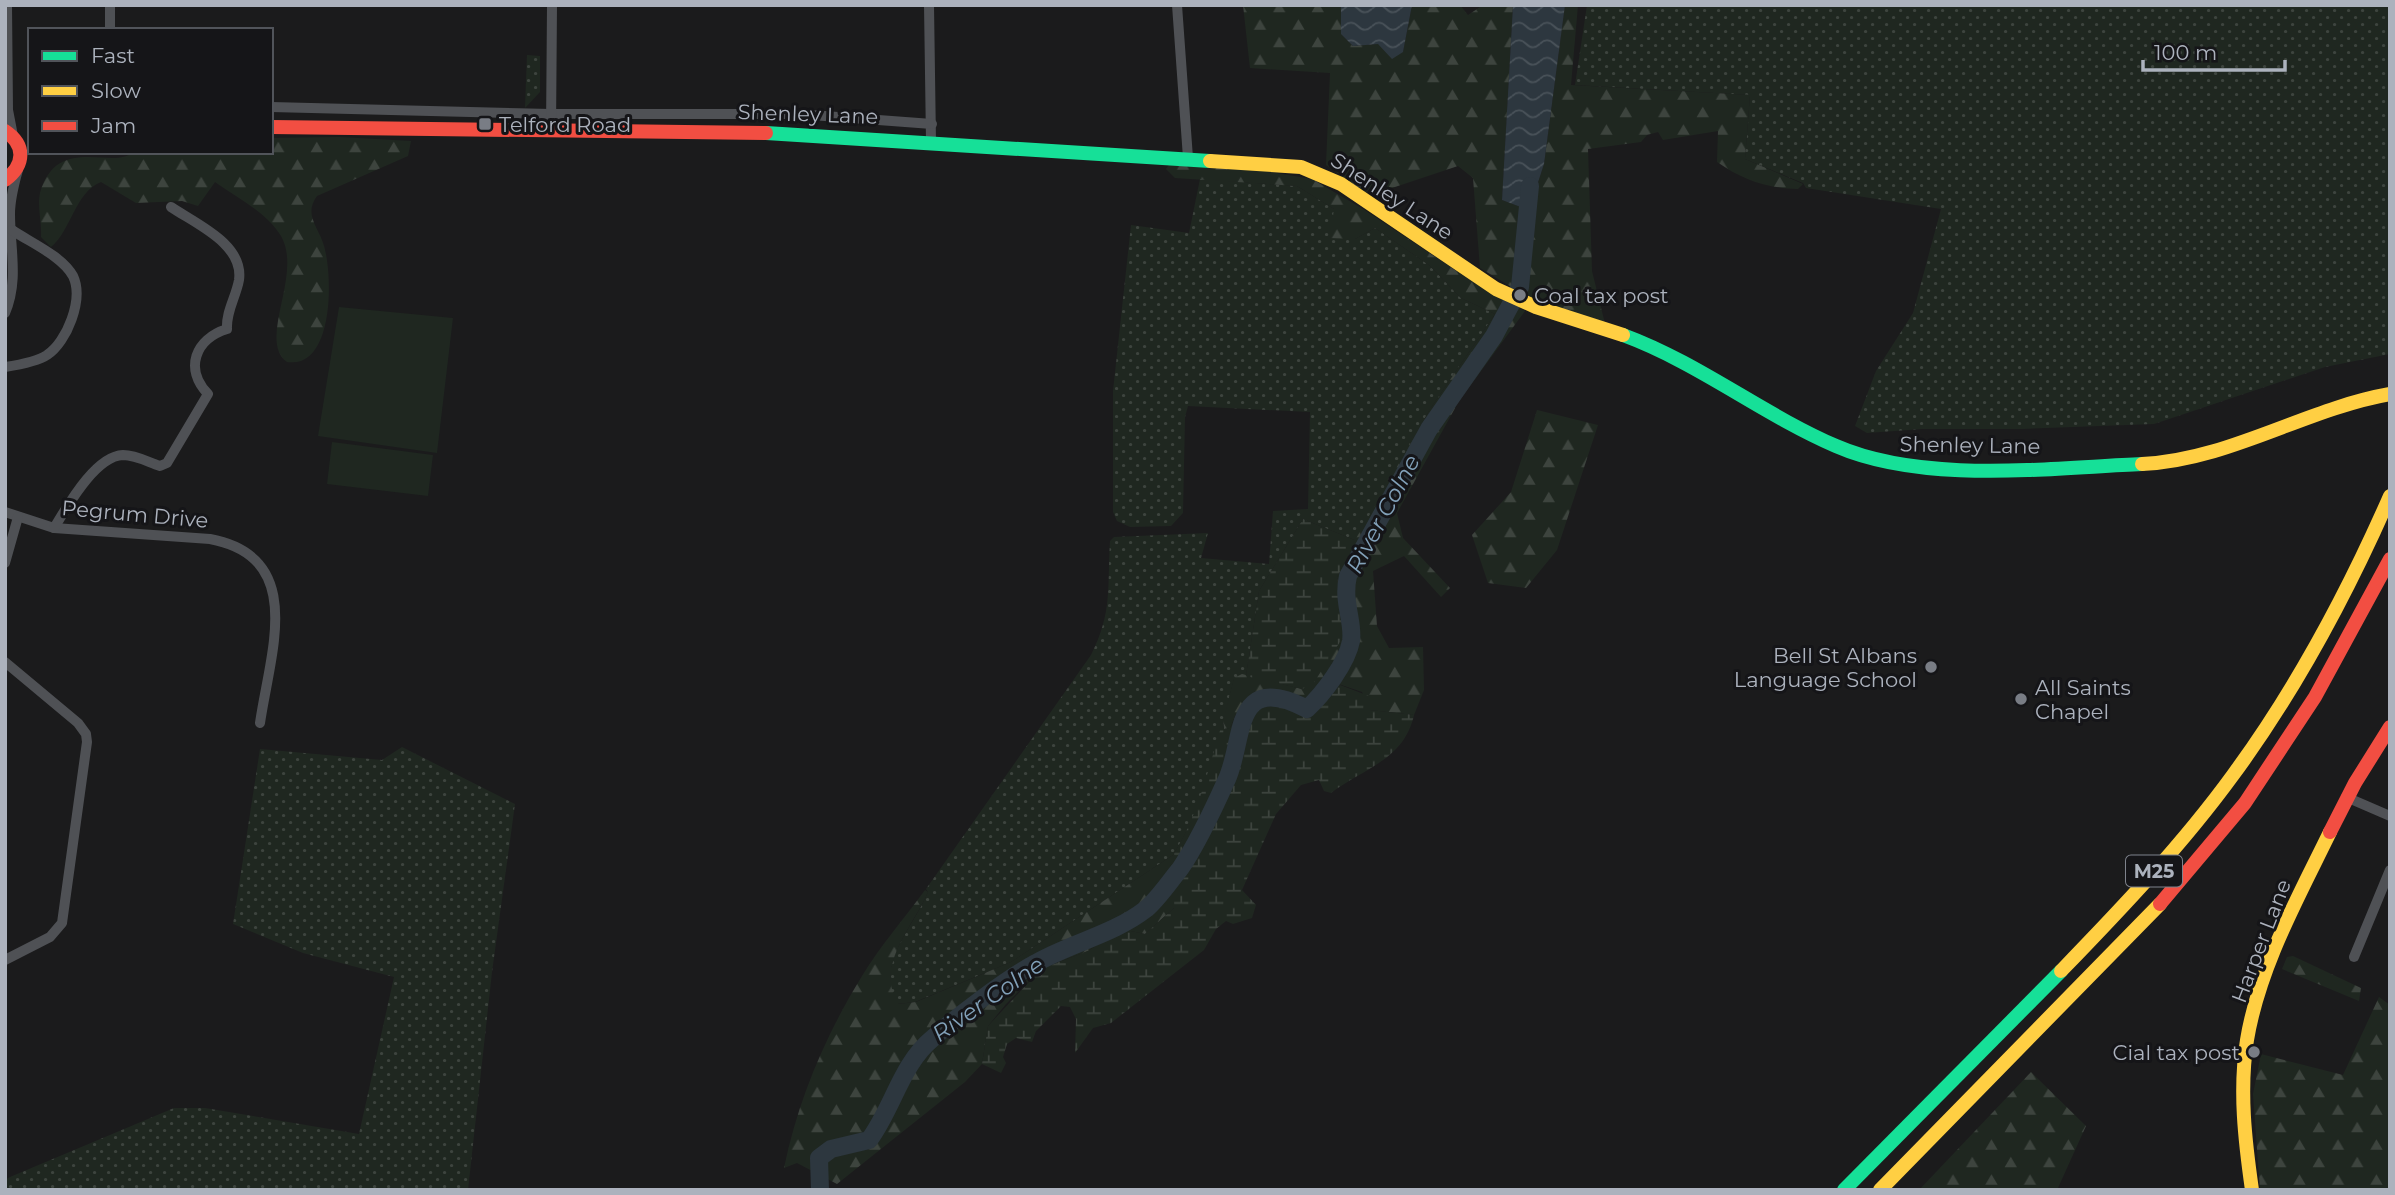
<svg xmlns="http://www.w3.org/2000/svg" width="2395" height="1195" font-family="Montserrat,sans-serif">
<defs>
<pattern id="green-dots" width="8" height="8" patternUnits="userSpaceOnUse" patternTransform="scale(1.75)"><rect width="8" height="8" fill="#1f2720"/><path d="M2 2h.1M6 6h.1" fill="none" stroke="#3d443e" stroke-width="1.8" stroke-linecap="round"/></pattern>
<pattern id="forest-firs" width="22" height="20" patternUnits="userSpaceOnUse" patternTransform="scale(1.75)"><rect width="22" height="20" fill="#1f2720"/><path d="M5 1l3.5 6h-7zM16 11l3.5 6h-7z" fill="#3d443e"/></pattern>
<pattern id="wetland-marsh" width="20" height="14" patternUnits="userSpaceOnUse" patternTransform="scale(1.75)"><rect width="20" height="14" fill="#1f2720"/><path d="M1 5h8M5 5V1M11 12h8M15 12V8" fill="none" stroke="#3d443e"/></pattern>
<pattern id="water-waves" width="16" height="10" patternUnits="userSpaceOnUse" patternTransform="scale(1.75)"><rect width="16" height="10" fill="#2d373f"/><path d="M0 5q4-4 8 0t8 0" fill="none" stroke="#495259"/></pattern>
</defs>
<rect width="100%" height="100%" fill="#1b1b1c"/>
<g fill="url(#green-dots)">
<path d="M 1587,5 L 2390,5 L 2390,354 L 2325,367 L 2154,424 L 2022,429 L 1922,429 L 1867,433 L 1855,426 L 1876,371 L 1913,313 L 1941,209 L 1806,188 L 1803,183 L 1745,159 L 1750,95 L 1575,85 Z"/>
<path d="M 527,55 L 540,56 L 540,92 L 525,108 Z"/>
<path d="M 1200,179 L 1297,186 L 1334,209 L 1355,239 L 1375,228 L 1429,265 L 1461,298 L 1495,314 L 1430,409 L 1357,541 L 1303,519 L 1259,591 L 1246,676 L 1234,679 C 1219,736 1206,804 1173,855 L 1011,962 L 915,1002 L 897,1004 C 875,964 912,930 928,892 L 926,889 L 1091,655 C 1113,611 1107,588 1110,541 L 1114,537 L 1208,533 L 1201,558 L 1269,564 L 1273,511 L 1308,509 L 1310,412 L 1188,406 L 1185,417 L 1183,513 L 1171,526 L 1130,527 L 1117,521 L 1113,512 L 1113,391 L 1131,225 L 1189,233 Z"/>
<path d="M 402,747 L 515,804 L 492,972 L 468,1190 L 5,1190 L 5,1180 L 10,1177 L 174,1108 L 205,1108 L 359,1134 L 394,977 L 303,953 L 233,924 L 260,749 L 382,760 Z"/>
</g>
<g fill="url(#forest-firs)">
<path d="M 1243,5 L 1341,5 L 1342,35 L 1353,46 L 1378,44 L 1403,52 L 1412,5 L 1460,5 L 1468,15 L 1483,5 L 1513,5 L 1502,200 L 1529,210 L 1544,164 L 1565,5 L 1578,5 L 1571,85 L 1750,95 L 1745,159 L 1803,184 L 1798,189 C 1766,188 1743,180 1717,162 L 1718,131 L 1663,140 L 1658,132 L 1647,135 L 1641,142 L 1588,149 L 1592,271 L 1605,324 L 1528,297 L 1480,268 L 1473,178 L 1458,166 L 1380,192 L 1372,186 L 1366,193 L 1326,165 L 1330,73 L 1250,68 Z"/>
<path d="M 339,137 L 411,141 L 408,156 L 317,196 C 303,215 319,227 324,246 C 333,276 334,369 287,362 C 256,339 306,271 279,233 C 264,211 236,197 215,182 L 198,206 L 182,201 L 136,203 L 101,182 C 75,192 71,231 51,247 L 41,237 C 42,222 37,207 40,193 C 57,133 114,171 133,152 L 271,152 L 271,138 Z"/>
<path d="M 1169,165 L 1264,171 L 1312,179 L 1363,209 L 1476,284 L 1525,311 L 1459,401 L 1397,513 L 1403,538 L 1450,588 L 1441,597 L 1404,556 L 1373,571 L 1377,626 L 1389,648 L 1423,647 L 1424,690 L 1414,715 L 1370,710 L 1362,692 L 1327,680 L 1307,705 L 1275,694 L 1236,714 L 1230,728 L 1224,729 L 1223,721 L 1234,678 L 1242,674 L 1302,689 L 1345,634 L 1337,577 L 1346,556 L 1430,409 L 1495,314 L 1461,298 L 1429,265 L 1375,228 L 1355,239 L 1330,238 L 1334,209 L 1297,186 L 1175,178 L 1166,169 Z"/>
<path d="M 1537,410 L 1598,425 L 1557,550 L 1526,588 L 1488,583 L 1472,535 L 1511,492 Z"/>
<path d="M 1173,855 L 1183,855 L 1171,890 L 1160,891 L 1154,896 L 1175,907 L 1145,934 L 1121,929 L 1088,951 L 1041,969 L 1006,1004 L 988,1026 L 982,1064 L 965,1082 L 837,1184 L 797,1163 L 784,1168 C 798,1100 825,1036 862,976 C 880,946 904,919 925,890 L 928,892 C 912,929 875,964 898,1004 L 916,1002 L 1011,962 Z"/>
<path d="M 2293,956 L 2361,988 L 2359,1001 L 2282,969 L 2287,957 Z"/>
<path d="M 2379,997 L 2390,1005 L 2390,1190 L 2260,1190 L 2253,1094 L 2261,1054 L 2343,1075 Z"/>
<path d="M 2031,1072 L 2086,1126 L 2057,1190 L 1919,1190 Z"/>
</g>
<g fill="url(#wetland-marsh)">
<path d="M 1303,519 L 1357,541 L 1337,577 L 1345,634 L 1313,684 L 1302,689 L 1246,676 L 1259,591 Z"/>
<path d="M 1327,680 L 1369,696 L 1370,710 L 1414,715 C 1404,760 1364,768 1331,793 L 1324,791 L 1319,780 L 1301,785 L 1276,814 L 1242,890 L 1256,905 L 1252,918 L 1233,924 L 1226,921 L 1216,929 L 1204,950 L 1111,1023 L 1093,1028 L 1075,1053 L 1076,1019 L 1070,1007 L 1061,1006 L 1036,1031 L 1032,1042 L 1016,1038 L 1007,1044 L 1003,1057 L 1006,1063 L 1001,1073 L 982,1064 L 988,1026 L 1041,969 L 1088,951 L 1121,929 L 1145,934 L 1174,908 L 1153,896 L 1159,891 L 1171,889 L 1183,856 L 1173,855 C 1199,815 1209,765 1223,721 L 1224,729 L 1230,728 L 1247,694 L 1275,694 L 1307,705 Z"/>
</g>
<g fill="#1f2720">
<path d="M 339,307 L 453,318 L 437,453 L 318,436 Z"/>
<path d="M 332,442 L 433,455 L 428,496 L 327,484 Z"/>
</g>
<g fill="url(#water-waves)">
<path d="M 1341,5 L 1412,5 L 1403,52 L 1392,59 L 1378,44 L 1353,46 L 1341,34 Z"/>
<path d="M 1513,5 L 1565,5 L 1544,164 L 1529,210 L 1502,200 Z"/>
</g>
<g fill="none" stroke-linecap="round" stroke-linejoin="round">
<path stroke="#2d373f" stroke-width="18" d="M 820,1190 L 819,1158 L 831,1149 L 869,1140 C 893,1108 901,1064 933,1038 C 959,1015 1006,979 1036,963 C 1071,943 1114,934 1146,909 C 1158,899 1170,881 1180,869 C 1198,843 1214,808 1227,779 C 1245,739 1232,670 1307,709 C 1323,694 1347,663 1351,641 C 1354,622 1342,602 1348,576 L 1429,429 L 1494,336 L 1520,287 L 1530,186"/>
<g stroke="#4f5155" stroke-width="10">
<path d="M 7,5 L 8,110 L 13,136"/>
<path d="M 110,5 L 110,30"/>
<path d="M 929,5 L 931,142"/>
<path d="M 1177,5 L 1188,158"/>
<path d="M 271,107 L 551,114 L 798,114 L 932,124"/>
<path d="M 551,131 L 552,5"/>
<path d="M 5,313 C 19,280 10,249 10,214 C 10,200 14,184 18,170"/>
<path d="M 5,367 C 18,365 37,362 47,355 C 67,342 84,299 73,276 C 62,256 31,243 12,230"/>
<path d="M 5,512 L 54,528 L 210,539 C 307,557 270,653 260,723"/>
<path d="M 54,528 C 67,507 95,456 123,455 C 136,455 148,462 160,466 L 167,463 L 208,394 C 184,369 195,339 227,329 C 226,311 236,297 239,280 C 244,244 196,224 171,207"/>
<path d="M 5,563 L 18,517"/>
<path d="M 5,662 L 78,723 L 86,734 L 87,742 L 62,923 L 50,937 L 5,960"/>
<path d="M 2346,797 L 2390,816"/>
<path d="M 2354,957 L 2390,870"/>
</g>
<g stroke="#16e098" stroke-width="14">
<path d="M 766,133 L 1210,161"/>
<path d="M 1623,335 C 1699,363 1762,414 1836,446 C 1923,484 2048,468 2142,464"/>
<path d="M 1844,1190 L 2061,971"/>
</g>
<g stroke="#ffcf43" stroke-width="14">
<path d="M 1210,161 L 1301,167 L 1341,184 L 1496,289 L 1536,307 L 1623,335"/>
<path d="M 2142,464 C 2229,460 2305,409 2390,394"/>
<path d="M 2061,971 C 2121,909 2182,845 2233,775 C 2297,688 2347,594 2390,496"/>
<path d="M 1880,1190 L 2160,904"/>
<path d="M 2252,1190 C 2245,1141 2239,1090 2247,1040 C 2259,967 2298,898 2330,832"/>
</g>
<g stroke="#f24e42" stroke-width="14">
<path d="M 271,127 L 766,133"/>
<path d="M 5,131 C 26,145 25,165 5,180"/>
<path d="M 2330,832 L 2355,783 L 2390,727"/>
<path d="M 2160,904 L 2245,803 L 2315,697 L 2390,559"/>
</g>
</g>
<g fill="#797d85" stroke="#151518" stroke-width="2.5">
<rect x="478" y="117" width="14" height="14" rx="3.5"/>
<circle cx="1520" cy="295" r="7"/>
<circle cx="1931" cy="667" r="7"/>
<circle cx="2021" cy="699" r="7"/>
<circle cx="2254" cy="1052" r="7"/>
</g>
<g text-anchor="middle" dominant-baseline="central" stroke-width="6" stroke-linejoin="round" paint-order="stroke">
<rect fill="#151518" stroke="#7f838c" stroke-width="2" x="2126" y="855.5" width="56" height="31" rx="5"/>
<g font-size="19" font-weight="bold" fill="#acb2bd">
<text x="2154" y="871">M25</text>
</g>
<g font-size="21" fill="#acb2bd" stroke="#151518">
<text transform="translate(808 114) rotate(2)">Shenley Lane</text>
<text transform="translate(1392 196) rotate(33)">Shenley Lane</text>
<text transform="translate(1970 445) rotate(1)">Shenley Lane</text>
<text transform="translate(135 514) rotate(5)">Pegrum Drive</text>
<text transform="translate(2261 941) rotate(-69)">Harper Lane</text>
</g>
<g font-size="21" fill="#acb2bd" stroke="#151518" text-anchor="start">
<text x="499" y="124">Telford Road</text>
<text x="1534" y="295">Coal tax post</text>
<text x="1917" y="655" text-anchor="end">Bell St Albans<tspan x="1917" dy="24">Language School</tspan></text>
<text x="2035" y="687">All Saints<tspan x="2035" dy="24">Chapel</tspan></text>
<text x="2240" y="1052" text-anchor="end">Cial tax post</text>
</g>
<g font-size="23" font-style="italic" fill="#82a1b9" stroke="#151518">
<text transform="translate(1383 514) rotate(-62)">River Colne</text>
<text transform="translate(988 999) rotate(-35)">River Colne</text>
</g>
</g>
<rect width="2395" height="1195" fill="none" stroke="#acb2bd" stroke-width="14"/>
<rect x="28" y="28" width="245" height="126" fill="#151518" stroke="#51545a" stroke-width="2"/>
<rect x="42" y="51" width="35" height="10" fill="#16e098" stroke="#51545a" stroke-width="2"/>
<text x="91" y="63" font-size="21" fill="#acb2bd">Fast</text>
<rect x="42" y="86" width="35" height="10" fill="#ffcf43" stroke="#51545a" stroke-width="2"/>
<text x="91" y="98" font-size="21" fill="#acb2bd">Slow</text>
<rect x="42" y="121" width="35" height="10" fill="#f24e42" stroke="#51545a" stroke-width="2"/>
<text x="91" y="133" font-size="21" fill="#acb2bd">Jam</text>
<path d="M2143 60v10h142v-10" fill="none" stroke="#acb2bd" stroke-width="3.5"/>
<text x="2154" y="60" font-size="21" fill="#acb2bd" stroke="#151518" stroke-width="5" paint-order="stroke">100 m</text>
</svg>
